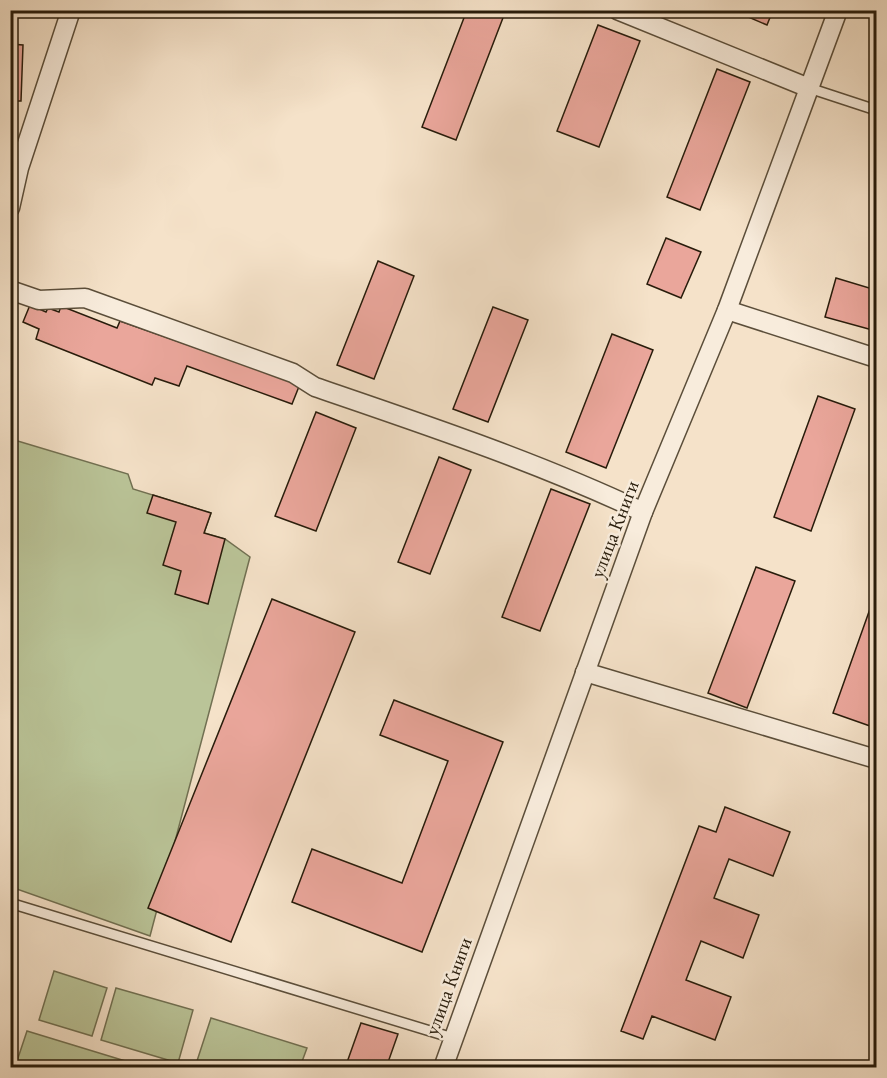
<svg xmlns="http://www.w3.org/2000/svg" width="887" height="1078" font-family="'EB Garamond',serif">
<rect width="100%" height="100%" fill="#f5e2c9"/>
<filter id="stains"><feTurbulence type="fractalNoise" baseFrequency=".00333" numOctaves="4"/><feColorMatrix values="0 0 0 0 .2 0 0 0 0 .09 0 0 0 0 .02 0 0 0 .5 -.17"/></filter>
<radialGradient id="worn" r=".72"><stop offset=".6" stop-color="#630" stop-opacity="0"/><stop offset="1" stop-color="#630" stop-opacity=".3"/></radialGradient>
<g fill="#bac498" stroke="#717052" stroke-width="1.5">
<path d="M 11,439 L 128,474 L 133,489 L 211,513 L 204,533 L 225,539 L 250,557 L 150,936 L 11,887 Z"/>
<path d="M 54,971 L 107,988 L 92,1036 L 39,1020 Z"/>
<path d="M 116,988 L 193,1010 L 178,1063 L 101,1040 Z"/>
<path d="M 211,1018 L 307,1048 L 300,1067 L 195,1067 Z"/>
<path d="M 27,1031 L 145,1067 L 15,1067 Z"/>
</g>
<g fill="#eaa69b" stroke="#281c0b" stroke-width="1.5">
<path d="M 467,10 L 506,10 L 456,140 L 422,127 Z"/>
<path d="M 732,10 L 773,10 L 767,25 Z"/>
<path d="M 598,25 L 640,41 L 599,147 L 557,131 Z"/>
<path d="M 10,44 L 23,45 L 21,101 L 10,101 Z"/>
<path d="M 717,69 L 750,82 L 700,210 L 667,197 Z"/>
<path d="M 666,238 L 701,252 L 681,298 L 647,284 Z"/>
<path d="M 378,261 L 414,276 L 374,379 L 337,365 Z"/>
<path d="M 836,278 L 876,290 L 876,331 L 825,317 Z"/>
<path d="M 30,305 L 46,312 L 48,308 L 59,312 L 61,306 L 117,328 L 120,321 L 300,384 L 292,404 L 187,366 L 179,386 L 155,378 L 152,385 L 36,339 L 39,329 L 23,322 Z"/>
<path d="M 493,307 L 528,320 L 488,422 L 453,409 Z"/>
<path d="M 612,334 L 653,350 L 606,468 L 566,452 Z"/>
<path d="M 818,396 L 855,409 L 811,531 L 774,517 Z"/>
<path d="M 316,412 L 356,428 L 316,531 L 275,516 Z"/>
<path d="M 439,457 L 471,470 L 430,574 L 398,562 Z"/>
<path d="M 551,489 L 590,504 L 540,631 L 502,617 Z"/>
<path d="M 153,495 L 211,513 L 204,533 L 225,539 L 208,604 L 175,594 L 181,571 L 163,565 L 176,522 L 147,513 Z"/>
<path d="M 756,567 L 795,581 L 747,708 L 708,693 Z"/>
<path d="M 876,592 L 876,708 L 870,726 L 833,713 Z"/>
<path d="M 272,599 L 355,632 L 231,942 L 148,908 Z"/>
<path d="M 394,700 L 503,742 L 422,952 L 292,902 L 312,849 L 402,883 L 448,761 L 380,735 Z"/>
<path d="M 725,807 L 790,832 L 773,876 L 729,859 L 714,898 L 759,915 L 743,958 L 701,941 L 686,980 L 731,997 L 715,1040 L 652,1016 L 643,1039 L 621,1031 L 699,826 L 716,832 Z"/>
<path d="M 361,1023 L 398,1034 L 386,1068 L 345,1068 Z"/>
</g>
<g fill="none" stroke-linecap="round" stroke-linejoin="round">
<defs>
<g id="service">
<path d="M 809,88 L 876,110"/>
<path d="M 10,903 L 453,1038"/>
</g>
<g id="minor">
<path d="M 617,10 L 809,88"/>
<path d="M 10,208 L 19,168 L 71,10"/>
<path d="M 10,290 L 39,300 L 85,298 L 293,373 L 315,387 C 426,425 537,462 643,512"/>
<path d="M 727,310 L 876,358"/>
<path d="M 585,672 L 876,759"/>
<path d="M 443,1068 L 643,512 L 727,310 L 838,10"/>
</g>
</defs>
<use href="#service" stroke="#5b4e3a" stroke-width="12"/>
<use href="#minor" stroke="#5b4e3a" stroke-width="21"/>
<use href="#service" stroke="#f8ecdc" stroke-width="9"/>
<use href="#minor" stroke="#f8ecdc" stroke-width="18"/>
</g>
<g text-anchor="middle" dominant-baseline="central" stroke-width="5" stroke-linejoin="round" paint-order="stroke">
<g font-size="20" fill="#281c0b" stroke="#f8ecdc">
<text transform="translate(614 529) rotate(-69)">улица Книги</text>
<text transform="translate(448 986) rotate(-70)">улица Книги</text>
</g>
</g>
<rect width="887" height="1078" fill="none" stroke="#f5e2c9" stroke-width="36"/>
<rect x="12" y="12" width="863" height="1054" fill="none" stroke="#281c0b" stroke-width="3"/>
<rect x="18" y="18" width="851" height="1042" fill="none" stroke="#281c0b" stroke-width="1.5"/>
<rect width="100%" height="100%" filter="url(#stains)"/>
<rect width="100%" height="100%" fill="url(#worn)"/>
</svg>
